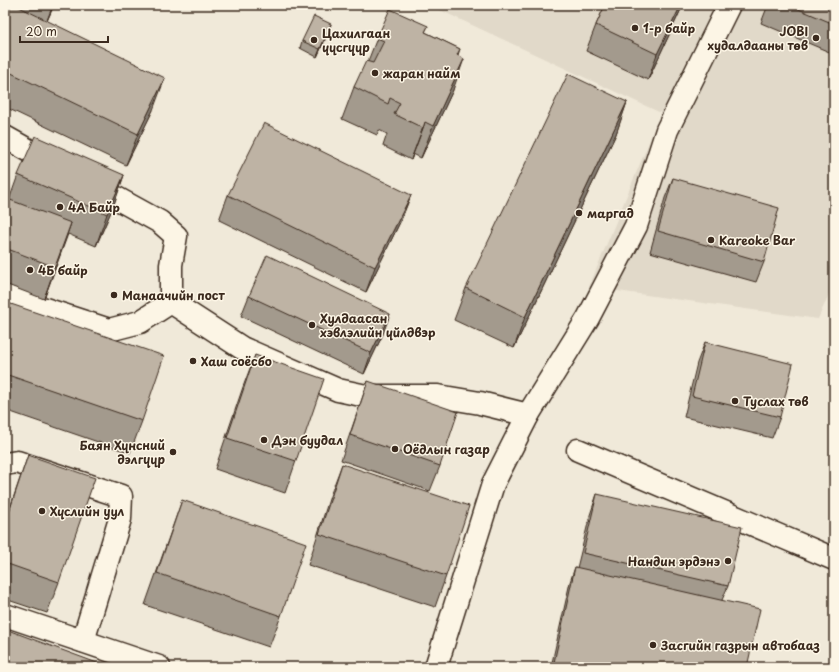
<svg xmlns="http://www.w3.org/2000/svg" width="839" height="672" font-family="'Playpen Sans',sans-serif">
<rect width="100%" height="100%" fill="#f0e9d9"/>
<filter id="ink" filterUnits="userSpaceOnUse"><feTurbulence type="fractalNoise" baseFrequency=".025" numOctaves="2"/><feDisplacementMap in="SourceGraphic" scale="8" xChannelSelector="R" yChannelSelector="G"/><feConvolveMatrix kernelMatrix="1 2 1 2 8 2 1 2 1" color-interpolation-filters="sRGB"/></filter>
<g filter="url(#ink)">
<path fill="#e1d9c9" d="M 429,5 L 834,5 L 834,283 L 818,319 L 589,287 L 661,113 Z"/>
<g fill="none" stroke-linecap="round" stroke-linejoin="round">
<defs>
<g id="minor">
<path d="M 5,137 L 55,165"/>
<path d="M 91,184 L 160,222 L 176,236 L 171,265 L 171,302"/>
<path d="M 5,296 L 109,330 L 140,322 L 171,302 L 242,348 L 338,390 L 366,396 L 438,396 L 480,403 L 528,415"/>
<path d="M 578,450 L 834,559"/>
<path d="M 5,464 L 17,462 L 121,496 L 120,519 L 83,641"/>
<path d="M 5,615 L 159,667"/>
<path d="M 436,667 L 493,484 L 528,415 L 588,318 L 636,226 L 667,130 L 729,5"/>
</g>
</defs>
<use href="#minor" stroke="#3b2a1e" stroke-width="25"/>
<use href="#minor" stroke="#fcf5e5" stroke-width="22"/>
</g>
<g fill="#a39a8d" stroke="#3b2a1e">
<path d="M 5,5 L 54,5 L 47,21 L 153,110 L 126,165 L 5,107 Z"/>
<path d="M 605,5 L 683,5 L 648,80 L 586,51 L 596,25 Z"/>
<path d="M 768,5 L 834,5 L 834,54 L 761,23 Z"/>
<path d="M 428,26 L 425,32 L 460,49 L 458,55 L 453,90 L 421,158 L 413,154 L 411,160 L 383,146 L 387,134 L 379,130 L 377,135 L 342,119 L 354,87 L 368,61 L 377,38 Z"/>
<path d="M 329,31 L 317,57 L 300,48 L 302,41 Z"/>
<path d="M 627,102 L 616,134 L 514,348 L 454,320 L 466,288 Z"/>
<path d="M 18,175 L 124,175 L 113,207 L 96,246 L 68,234 L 44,299 L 5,284 L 5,198 L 9,200 Z"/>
<path d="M 673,178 L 764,262 L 756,282 L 650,252 L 665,198 Z"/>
<path d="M 228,195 L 411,195 L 401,220 L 366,292 L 219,220 Z"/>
<path d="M 249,296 L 383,334 L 364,374 L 241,316 Z"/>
<path d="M 5,302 L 142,421 L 130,453 L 5,410 Z"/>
<path d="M 705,342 L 780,417 L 772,438 L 684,417 L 697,363 Z"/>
<path d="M 255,355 L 296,461 L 285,493 L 215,469 L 243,387 Z"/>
<path d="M 368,381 L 440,466 L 430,491 L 341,460 Z"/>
<path d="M 28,455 L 59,582 L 47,613 L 5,599 L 5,522 Z"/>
<path d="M 342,464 L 446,576 L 435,607 L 308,565 L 330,496 Z"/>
<path d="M 597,494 L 728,586 L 722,600 L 747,667 L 551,667 L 570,582 L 575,567 L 577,568 L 590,515 Z"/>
<path d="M 182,500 L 281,616 L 269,647 L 145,605 Z"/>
</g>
<g fill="#857d73" stroke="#3b2a1e">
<path d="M 53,5 L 54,5 L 46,23 Z"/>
<path d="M 681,5 L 683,5 L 648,80 L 657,54 Z"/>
<path d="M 331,24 L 329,31 L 317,57 L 320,49 Z"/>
<path d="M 464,59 L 453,90 L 421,158 L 433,126 Z"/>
<path d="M 165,78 L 153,110 L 126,165 L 138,134 Z"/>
<path d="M 627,102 L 616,134 L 514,348 L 525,317 Z"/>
<path d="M 425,122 L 413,154 L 411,160 L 423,128 Z"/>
<path d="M 124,175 L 113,207 L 96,246 L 107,214 Z"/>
<path d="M 411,195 L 401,220 L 366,292 L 375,267 Z"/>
<path d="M 71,223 L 60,255 L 44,299 L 55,267 Z"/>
<path d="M 390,314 L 383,334 L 364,374 L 371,353 Z"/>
</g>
<g fill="#beb3a4" stroke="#3b2a1e">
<path d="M 5,5 L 15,5 L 165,78 L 138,134 L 5,70 Z"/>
<path d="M 605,5 L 681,5 L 657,54 L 596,25 Z"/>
<path d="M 789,5 L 834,5 L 834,24 Z"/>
<path d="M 390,9 L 428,26 L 425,32 L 460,49 L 457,55 L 464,59 L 433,126 L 425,122 L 423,128 L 394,114 L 400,103 L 390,98 L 388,104 L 354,87 L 366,61 L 373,63 L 384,41 L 377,38 Z"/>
<path d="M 314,16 L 331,24 L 320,49 L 302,41 Z"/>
<path d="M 568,74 L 627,102 L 525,317 L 466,288 Z"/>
<path d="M 264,123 L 411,195 L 375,267 L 228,195 Z"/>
<path d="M 35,136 L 124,175 L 107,214 L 18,175 Z"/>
<path d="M 673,178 L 779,208 L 764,262 L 658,231 Z"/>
<path d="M 5,198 L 71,223 L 55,267 L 5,248 Z"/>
<path d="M 267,255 L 390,314 L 371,353 L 249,296 Z"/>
<path d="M 5,302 L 164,356 L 142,421 L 5,374 Z"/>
<path d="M 705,342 L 793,364 L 780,417 L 692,396 Z"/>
<path d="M 255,355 L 324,379 L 296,461 L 227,438 Z"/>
<path d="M 368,381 L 458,412 L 440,466 L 350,435 Z"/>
<path d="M 28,455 L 95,478 L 59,582 L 5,563 L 5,524 Z"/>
<path d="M 342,464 L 469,506 L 446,576 L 319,534 Z"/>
<path d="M 597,494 L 742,527 L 728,586 L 583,553 Z"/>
<path d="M 182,500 L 306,543 L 281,616 L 157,573 Z"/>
<path d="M 575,567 L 760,609 L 747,667 L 553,667 Z"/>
<path d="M 5,629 L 108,667 L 5,667 Z"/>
</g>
</g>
<g fill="#3b2a1e" stroke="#fcf5e5" stroke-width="1.5">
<circle cx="635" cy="28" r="4"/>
<circle cx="816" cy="38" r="4"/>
<circle cx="314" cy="40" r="4"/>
<circle cx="375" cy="73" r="4"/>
<circle cx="60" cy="207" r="4"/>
<circle cx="579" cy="213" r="4"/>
<circle cx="711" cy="240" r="4"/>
<circle cx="30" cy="270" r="4"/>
<circle cx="114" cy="295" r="4"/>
<circle cx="312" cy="325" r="4"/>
<circle cx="193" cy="361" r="4"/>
<circle cx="735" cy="401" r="4"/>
<circle cx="264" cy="440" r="4"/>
<circle cx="395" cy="449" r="4"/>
<circle cx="173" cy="452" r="4"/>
<circle cx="42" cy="511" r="4"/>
<circle cx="728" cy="561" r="4"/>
<circle cx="653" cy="645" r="4"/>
</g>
<g text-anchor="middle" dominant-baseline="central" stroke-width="3" stroke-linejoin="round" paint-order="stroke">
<g font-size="12" font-weight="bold" fill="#3b2a1e" stroke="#fcf5e5" text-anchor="start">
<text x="643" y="28">1-р байр</text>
<text x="808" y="31" text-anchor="end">JOBI<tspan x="808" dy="14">худалдааны төв</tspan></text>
<text x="322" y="33">Цахилгаан<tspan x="322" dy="14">үүсгүүр</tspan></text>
<text x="383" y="73">жаран найм</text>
<text x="68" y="207">4А Байр</text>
<text x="587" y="213">маргад</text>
<text x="719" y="240">Kareoke Bar</text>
<text x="38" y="270">4Б байр</text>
<text x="122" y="295">Манаачийн пост</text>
<text x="320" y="318">Хулдаасан<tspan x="320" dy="14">хэвлэлийн үйлдвэр</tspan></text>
<text x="201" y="361">Хаш соёсбо</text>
<text x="743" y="401">Туслах төв</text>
<text x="272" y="440">Дэн буудал</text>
<text x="165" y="445" text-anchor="end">Баян Хүнсний<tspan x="165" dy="14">дэлгүүр</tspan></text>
<text x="403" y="449">Оёдлын газар</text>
<text x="50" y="511">Хүслийн уул</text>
<text x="720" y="561" text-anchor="end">Нандин эрдэнэ</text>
<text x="661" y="645">Засгийн газрын автобааз</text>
</g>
</g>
<rect width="839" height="672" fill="none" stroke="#fcf5e5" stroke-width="20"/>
<rect x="10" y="10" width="819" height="652" fill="none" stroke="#3b2a1e" stroke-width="1.5" filter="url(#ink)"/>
<path d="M20 36v6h88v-6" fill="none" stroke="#3b2a1e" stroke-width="2"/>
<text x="26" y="36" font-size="12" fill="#3b2a1e" stroke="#fcf5e5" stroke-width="3" paint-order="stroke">20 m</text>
</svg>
